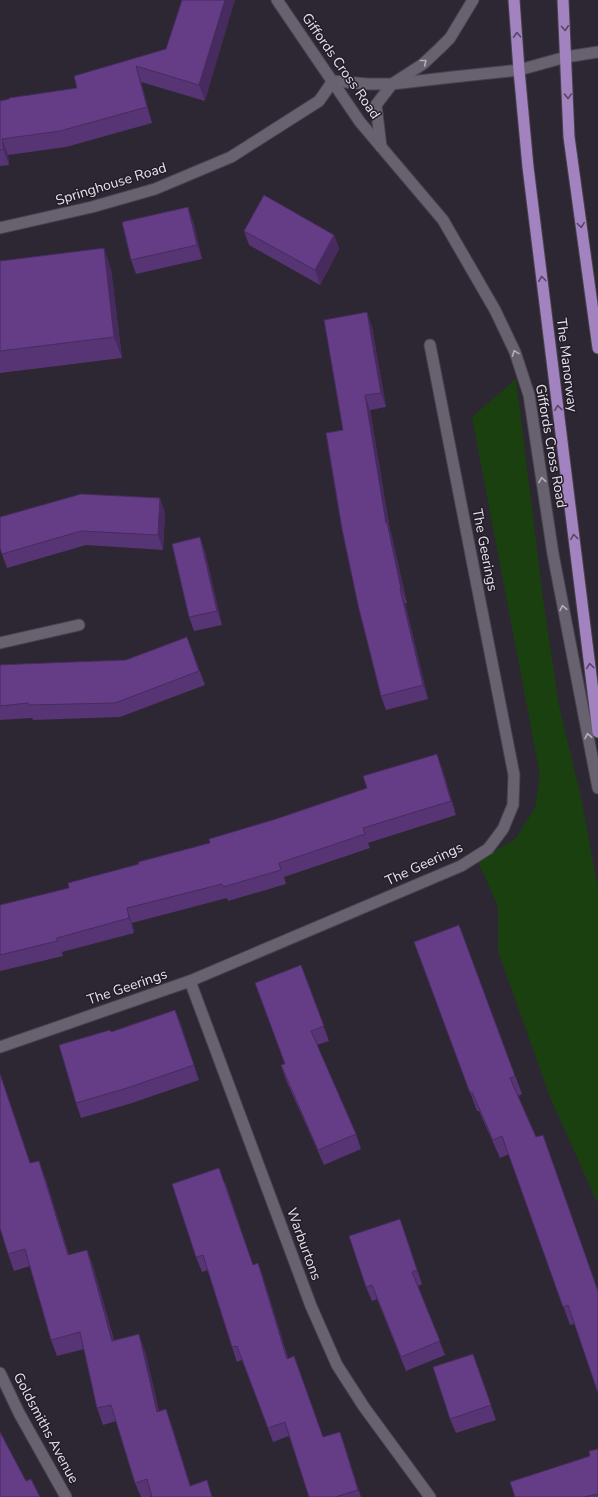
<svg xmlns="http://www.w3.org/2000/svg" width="598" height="1497" font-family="'Nunito Sans',sans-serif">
<rect width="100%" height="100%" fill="#2d2733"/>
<path fill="#1a4010" d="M 516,379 L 544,606 L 559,706 L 581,797 L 598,889 L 598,1204 L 550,1097 L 498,951 L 498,906 L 478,862 L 516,838 L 535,808 L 540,775 L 472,417 Z"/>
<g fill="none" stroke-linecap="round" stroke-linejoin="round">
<defs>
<g id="minor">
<path d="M 277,0 L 360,122 L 443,220 L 495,310 L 515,352 L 529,395 L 553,554 L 598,788"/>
<path d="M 333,81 L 368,84 L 392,84 L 453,77 L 519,70 L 566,57 L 598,52"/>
<path d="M 381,147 L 376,105 L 392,84 L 423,64 L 440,48 L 450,38 L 473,0"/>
<path d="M 0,228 L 92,207 L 155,189 L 231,157 L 319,101 L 333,81"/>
<path d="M 0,643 L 79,625"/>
<path d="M 190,981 L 311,1306 L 337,1365 L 364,1407 L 430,1497"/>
<path d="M 0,1047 L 190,981 L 461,866 L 488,849 L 503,829 L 513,805 L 514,775 L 430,345"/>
<path d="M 0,1373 L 19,1413 L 66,1497"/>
</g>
<g id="primary">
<path d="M 514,0 L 519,70 L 528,167 L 598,732"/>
<path d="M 563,0 L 569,137 L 598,348"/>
</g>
</defs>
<use href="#minor" stroke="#47434d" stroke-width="13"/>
<use href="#primary" stroke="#47434d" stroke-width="13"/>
<use href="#minor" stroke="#68616f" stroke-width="11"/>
<use href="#primary" stroke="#a283bf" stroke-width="11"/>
</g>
<g fill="#573474">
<path d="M 182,0 L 205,101 L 141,82 L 152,123 L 66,147 L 8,155 L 9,165 L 0,166 L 0,101 L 77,88 L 166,49 Z"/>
<path d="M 193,221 L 202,259 L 136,274 L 131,260 Z"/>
<path d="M 244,231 L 334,235 L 339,249 L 320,285 L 249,245 Z"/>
<path d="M 0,261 L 111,269 L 122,358 L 0,373 Z"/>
<path d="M 372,327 L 386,407 L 370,410 L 390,530 L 392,537 L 407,603 L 405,603 L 428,699 L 386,710 L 381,696 L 343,430 Z"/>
<path d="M 81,494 L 165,512 L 163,550 L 86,545 L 7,568 L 2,554 Z"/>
<path d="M 200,537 L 205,552 L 222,625 L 194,631 L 189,617 Z"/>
<path d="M 187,637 L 205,685 L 120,717 L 33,720 L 32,718 L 0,720 L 0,665 L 126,660 Z"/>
<path d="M 442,768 L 456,815 L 368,843 L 370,848 L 284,877 L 286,884 L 228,901 L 227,898 L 132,923 L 134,933 L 62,952 L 63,956 L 0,971 L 0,905 L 69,888 L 139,864 L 210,843 L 276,819 Z"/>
<path d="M 459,925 L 522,1094 L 518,1096 L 574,1324 L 570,1325 L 509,1154 L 500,1158 L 479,1111 L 477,1111 L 414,942 Z"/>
<path d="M 301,965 L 329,1041 L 317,1045 L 356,1134 L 361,1149 L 324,1165 L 286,1080 L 281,1065 L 285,1064 Z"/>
<path d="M 175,1010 L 199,1080 L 132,1103 L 81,1118 L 76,1103 Z"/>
<path d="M 0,1073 L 30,1163 L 45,1177 L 69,1255 L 87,1250 L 93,1266 L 114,1340 L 145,1351 L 159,1411 L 172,1426 L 190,1486 L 213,1497 L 152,1496 L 149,1497 L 141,1497 L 135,1483 L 116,1421 L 103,1425 L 97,1408 L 84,1349 L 57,1356 L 51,1340 L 30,1266 L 14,1271 L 8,1254 Z"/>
<path d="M 225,1182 L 253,1265 L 258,1263 L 263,1277 L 288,1358 L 323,1437 L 340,1432 L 361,1497 L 309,1497 L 289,1436 L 273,1442 L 242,1360 L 237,1362 L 232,1347 L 208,1270 L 202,1272 L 196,1257 Z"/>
<path d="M 405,1233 L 422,1284 L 418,1286 L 445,1355 L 406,1371 L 377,1299 L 372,1301 L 366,1287 Z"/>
<path d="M 478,1368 L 496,1420 L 456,1433 L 450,1419 Z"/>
<path d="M 598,1449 L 598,1497 L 515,1497 L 590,1456 Z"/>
</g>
<g fill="#472b5e">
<path d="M 225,0 L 235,0 L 205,101 L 199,85 Z"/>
<path d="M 136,66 L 141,82 L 152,123 L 147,107 Z"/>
<path d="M 2,139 L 8,155 L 9,165 L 3,149 Z"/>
<path d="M 188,207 L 193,221 L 202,259 L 197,245 Z"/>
<path d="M 334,235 L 339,249 L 320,285 L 315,270 Z"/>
<path d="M 104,248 L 111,269 L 122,358 L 114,337 Z"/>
<path d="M 367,312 L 372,327 L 386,407 L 381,393 Z"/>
<path d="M 365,395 L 370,410 L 390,530 L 392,537 L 407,603 L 401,589 L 386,523 Z"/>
<path d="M 160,498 L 165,512 L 163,550 L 158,535 Z"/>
<path d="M 200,537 L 205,552 L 222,625 L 217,611 Z"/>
<path d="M 400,589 L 405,603 L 428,699 L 423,685 Z"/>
<path d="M 437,754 L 442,768 L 456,815 L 451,801 Z"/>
<path d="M 127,908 L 132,923 L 134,933 L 129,918 Z"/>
<path d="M 175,1010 L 181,1024 L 199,1080 L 194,1065 Z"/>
<path d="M 0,1073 L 36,1180 L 30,1163 Z"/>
<path d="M 39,1161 L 45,1177 L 74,1271 L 68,1255 Z"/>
<path d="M 400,1219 L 405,1233 L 422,1284 L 417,1270 Z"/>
<path d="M 87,1250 L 93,1266 L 118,1357 L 112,1341 Z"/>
<path d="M 258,1263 L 263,1277 L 293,1373 L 287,1359 Z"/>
<path d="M 139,1334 L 145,1351 L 163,1428 L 157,1412 Z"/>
<path d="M 166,1409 L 172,1426 L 194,1497 L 190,1486 Z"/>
<path d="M 340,1432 L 345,1446 L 361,1497 L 358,1490 Z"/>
</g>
<g fill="#653d87" stroke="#472b5e">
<path d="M 182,0 L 225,0 L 199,85 L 136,66 L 147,107 L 60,131 L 2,139 L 3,149 L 0,150 L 0,101 L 9,99 L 9,98 L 77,88 L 74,76 L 166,49 Z"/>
<path d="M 264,195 L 334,235 L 315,270 L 244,231 Z"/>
<path d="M 188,207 L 197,245 L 131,260 L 122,222 Z"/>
<path d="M 104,248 L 114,337 L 0,351 L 0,261 Z"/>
<path d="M 367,312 L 381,393 L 365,395 L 386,523 L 387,522 L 401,589 L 400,589 L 423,685 L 381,696 L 358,605 L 342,529 L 326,433 L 343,430 L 324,320 Z"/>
<path d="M 81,494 L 160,498 L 158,535 L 81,531 L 2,554 L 0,548 L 0,517 Z"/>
<path d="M 200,537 L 217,611 L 189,617 L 172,544 Z"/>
<path d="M 187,637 L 199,671 L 115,703 L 28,705 L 28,703 L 0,706 L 0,665 L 21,664 L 126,660 Z"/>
<path d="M 437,754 L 451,801 L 363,828 L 365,834 L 279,863 L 281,870 L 223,887 L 222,884 L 127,908 L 129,918 L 57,938 L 57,941 L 0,955 L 0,905 L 69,888 L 68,883 L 139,864 L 138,862 L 210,843 L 209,839 L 276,819 L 367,788 L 363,776 Z"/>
<path d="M 459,925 L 515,1076 L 510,1078 L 536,1137 L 543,1135 L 598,1291 L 598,1393 L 568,1305 L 563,1307 L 502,1136 L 493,1140 L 472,1092 L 470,1093 L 414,942 Z"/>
<path d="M 301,965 L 324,1026 L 311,1031 L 356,1134 L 318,1150 L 281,1065 L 285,1064 L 255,983 Z"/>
<path d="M 175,1010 L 194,1065 L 127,1088 L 76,1103 L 59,1045 L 110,1030 L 111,1032 Z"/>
<path d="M 0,1074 L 30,1163 L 39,1161 L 68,1255 L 87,1250 L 112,1341 L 139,1334 L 157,1412 L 166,1409 L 190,1486 L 207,1480 L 212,1497 L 152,1497 L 147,1479 L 135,1483 L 111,1405 L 97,1408 L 80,1332 L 51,1340 L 25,1249 L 8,1254 L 0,1228 Z"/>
<path d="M 219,1168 L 253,1265 L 258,1263 L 287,1359 L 294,1356 L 323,1437 L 340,1432 L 358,1490 L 335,1497 L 309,1497 L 285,1422 L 268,1428 L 237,1346 L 232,1347 L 203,1255 L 196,1257 L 172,1184 Z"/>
<path d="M 400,1219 L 417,1270 L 412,1272 L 440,1341 L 401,1357 L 372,1285 L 366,1287 L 349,1236 Z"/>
<path d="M 473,1354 L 491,1405 L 450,1419 L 433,1367 Z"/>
<path d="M 0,1432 L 26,1481 L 31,1479 L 40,1497 L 0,1497 Z"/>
<path d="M 598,1449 L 598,1494 L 584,1497 L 515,1497 L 510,1482 L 590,1456 L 589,1451 Z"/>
</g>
<defs><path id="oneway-chevron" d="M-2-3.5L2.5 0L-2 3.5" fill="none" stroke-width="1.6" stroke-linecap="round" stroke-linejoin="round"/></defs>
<g stroke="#564665">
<use href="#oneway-chevron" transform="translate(565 28) rotate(86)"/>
<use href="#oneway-chevron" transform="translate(517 35) rotate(-93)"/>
<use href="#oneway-chevron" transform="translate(568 96) rotate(88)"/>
<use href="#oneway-chevron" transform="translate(581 225) rotate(82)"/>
<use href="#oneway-chevron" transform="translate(542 279) rotate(-97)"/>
<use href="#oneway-chevron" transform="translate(558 408) rotate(-97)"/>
<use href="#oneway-chevron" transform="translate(574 537) rotate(-97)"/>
<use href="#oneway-chevron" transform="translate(590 666) rotate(-97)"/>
</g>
<g stroke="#b4afb9">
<use href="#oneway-chevron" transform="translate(424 62) rotate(-39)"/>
<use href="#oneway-chevron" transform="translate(515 353) rotate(-111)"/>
<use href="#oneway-chevron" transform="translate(542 480) rotate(-99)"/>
<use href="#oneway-chevron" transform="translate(563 608) rotate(-101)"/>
<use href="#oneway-chevron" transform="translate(588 736) rotate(-101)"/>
</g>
<g text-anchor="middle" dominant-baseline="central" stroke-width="3" stroke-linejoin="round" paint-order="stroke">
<g font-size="14" fill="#e7e3eb" stroke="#231d29">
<text transform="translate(341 66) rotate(55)">Giffords Cross Road</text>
<text transform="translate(111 184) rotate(-17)">Springhouse Road</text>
<text transform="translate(567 365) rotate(83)">The Manorway</text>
<text transform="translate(551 446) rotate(80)">Giffords Cross Road</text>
<text transform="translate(485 550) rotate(79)">The Geerings</text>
<text transform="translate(424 864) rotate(-25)">The Geerings</text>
<text transform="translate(127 987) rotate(-19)">The Geerings</text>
<text transform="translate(304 1244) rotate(70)">Warburtons</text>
<text transform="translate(46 1428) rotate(62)">Goldsmiths Avenue</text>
</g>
</g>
</svg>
